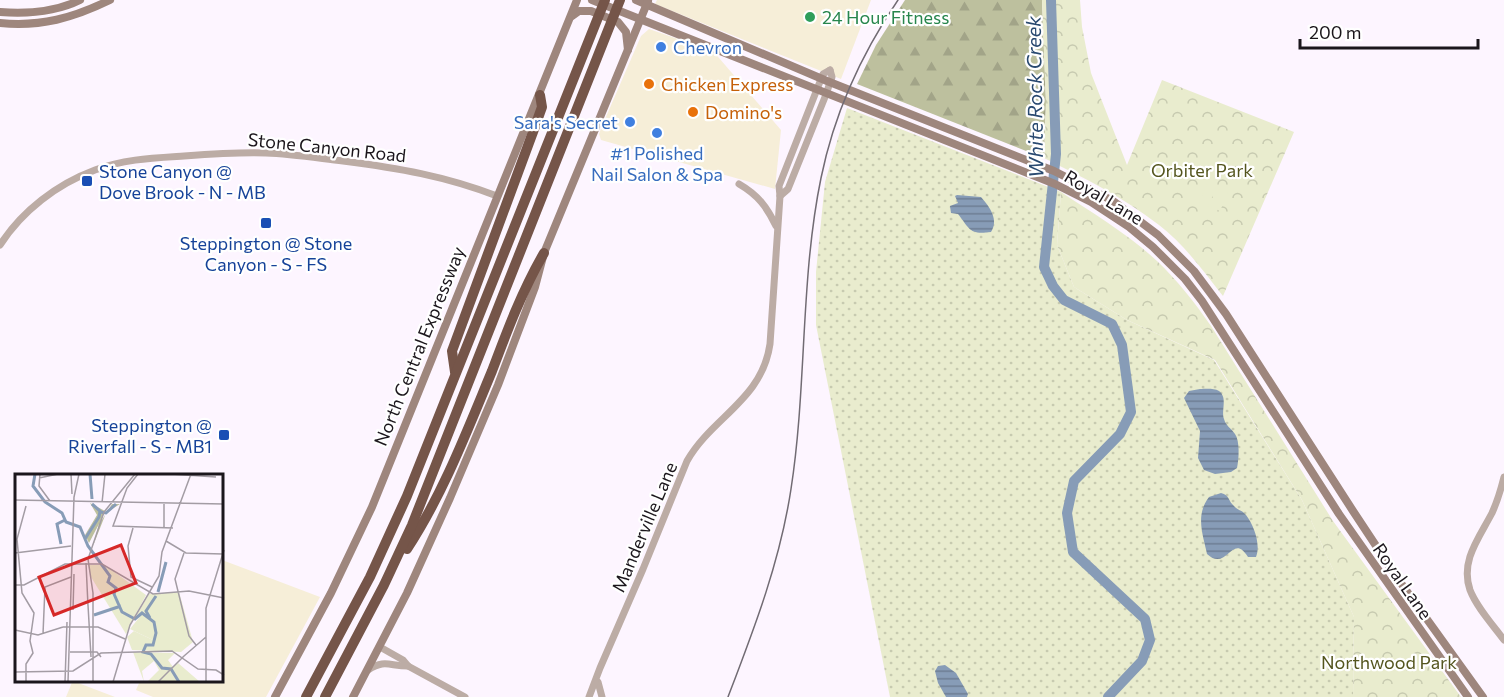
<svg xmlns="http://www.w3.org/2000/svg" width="1504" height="697" font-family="Commissioner,sans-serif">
<defs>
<pattern id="grass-dots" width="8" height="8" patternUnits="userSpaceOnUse" patternTransform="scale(1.5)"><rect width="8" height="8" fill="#e9ecce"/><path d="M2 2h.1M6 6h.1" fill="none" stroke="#c7cab0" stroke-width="1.8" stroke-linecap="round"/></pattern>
<pattern id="forest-firs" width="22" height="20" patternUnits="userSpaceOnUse" patternTransform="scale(1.5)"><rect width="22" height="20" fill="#bdc09e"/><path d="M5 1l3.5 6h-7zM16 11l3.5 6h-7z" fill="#a2a488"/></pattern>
<pattern id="park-crowns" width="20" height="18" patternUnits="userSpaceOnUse" patternTransform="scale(1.5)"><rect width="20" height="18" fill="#e9ecce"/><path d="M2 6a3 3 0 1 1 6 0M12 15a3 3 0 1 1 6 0" fill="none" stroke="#c7cab0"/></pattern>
<pattern id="water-rules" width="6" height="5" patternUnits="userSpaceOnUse" patternTransform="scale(1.5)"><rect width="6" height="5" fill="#879cb7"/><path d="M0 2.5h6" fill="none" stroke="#6e7e94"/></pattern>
</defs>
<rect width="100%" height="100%" fill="#fdf5ff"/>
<g fill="#f6eed8">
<path d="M 657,0 L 871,0 L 841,79 L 655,4 Z"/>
<path d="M 649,29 L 713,51 L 781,130 L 775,189 L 601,140 L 599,134 L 602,126 L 641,36 Z"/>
<path d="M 222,560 L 320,597 L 266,697 L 153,697 L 136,690 L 140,681 L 222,680 Z"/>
<path d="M 73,680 L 73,681 L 115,697 L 66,697 Z"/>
</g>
<path fill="url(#grass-dots)" d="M 847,108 L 1061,192 L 1057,245 L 1074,287 L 1127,320 L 1214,360 L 1302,500 L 1354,617 L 1353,697 L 890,697 L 816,325 L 816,272 L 825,182 Z"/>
<path fill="url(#forest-firs)" d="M 905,0 L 1042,0 L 1046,102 L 1044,158 L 857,84 L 876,45 Z"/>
<g fill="url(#park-crowns)">
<path d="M 1042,0 L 1080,0 L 1082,27 L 1091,73 L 1127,165 L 1162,80 L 1294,132 L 1223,296 C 1204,272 1184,244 1159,225 C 1123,197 1084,178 1044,158 L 1046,102 Z"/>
<path d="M 1061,192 C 1094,214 1128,234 1157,261 C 1177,280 1195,303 1211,326 L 1333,521 L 1461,697 L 1353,697 L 1354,617 L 1302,500 L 1215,360 L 1127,320 L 1074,287 L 1057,245 Z"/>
</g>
<g fill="#e9ecce">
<path d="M 1207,184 L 1216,188 L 1208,207 L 1199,203 Z"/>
<path d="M 1219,189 L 1228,193 L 1220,211 L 1211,207 Z"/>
<path d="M 1384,661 L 1389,667 L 1374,678 L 1370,672 Z"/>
</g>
<g fill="url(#water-rules)">
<path d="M 957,195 L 981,197 C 990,207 999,220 991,232 C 969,235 970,229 958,214 L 951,213 L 950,206 L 958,203 L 955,196 Z"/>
<path d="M 1200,389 C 1205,389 1214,388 1219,391 C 1228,398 1221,410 1224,419 C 1226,426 1231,428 1235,434 C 1240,441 1239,459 1237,468 L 1231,472 L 1215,474 L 1204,470 L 1198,458 L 1200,431 L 1184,398 L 1189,391 Z"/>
<path d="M 1221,493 C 1230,495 1228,501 1234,506 C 1237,510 1242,510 1246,515 C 1254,525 1261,545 1256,557 L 1248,557 C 1232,531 1227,573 1207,554 C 1203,535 1195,515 1209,497 Z"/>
<path d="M 945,665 L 956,673 L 968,694 L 967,697 L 946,697 L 938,683 L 935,671 L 938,666 Z"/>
</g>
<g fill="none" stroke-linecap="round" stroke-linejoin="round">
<path stroke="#879cb7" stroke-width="10" d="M 1051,0 L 1056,154 L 1044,267 L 1053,286 L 1064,300 L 1112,324 L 1122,345 L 1131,412 L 1120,434 L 1074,481 L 1067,513 L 1073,552 L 1145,619 L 1150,640 L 1142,661 L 1108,697"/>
<g stroke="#bcaca5" stroke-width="7">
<path d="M 739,184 C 758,195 767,207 776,226"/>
<path d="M 780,196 L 788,189 L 825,97 L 832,77 L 830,70"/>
<path d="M 0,245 C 22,211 57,184 95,170 C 124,159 153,158 184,156 C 211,154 239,152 266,153 C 292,154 317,158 343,161 C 398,168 445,176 497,196"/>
<path d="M 1504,477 C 1501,489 1497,502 1492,513 C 1479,538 1460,561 1470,590 C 1477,608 1493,625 1504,640"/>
<path d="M 380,647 L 403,660 L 408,666 L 465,697"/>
<path d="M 368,670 C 385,659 389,666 408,666"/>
<path d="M 598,682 L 602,697"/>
<path d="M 589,697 L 600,668 L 643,569 L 687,461 C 712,417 762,400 770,344 L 780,196 L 779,186 L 823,74 L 830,70"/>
</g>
<g stroke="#9e867d" stroke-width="8">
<path d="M 592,0 L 1055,184 L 1091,202 L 1129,227 L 1153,247 L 1185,279 L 1202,301 L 1339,514 L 1468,697"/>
<path d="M 636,0 L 827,81 L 1054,171 L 1113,201 L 1158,235 L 1194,271 L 1226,314 L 1353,511 L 1398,579 L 1483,697"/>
<path d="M 0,12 C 27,14 56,12 80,0"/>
<path d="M 572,16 L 579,11 L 591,11 L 618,22 L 626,32 L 628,50"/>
<path d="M 0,23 C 41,27 73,18 110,0"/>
<path d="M 275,697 L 331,593 L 372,507 L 577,0"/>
<path d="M 353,697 L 407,593 L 450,498 L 498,385 L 535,287 L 544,253 L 648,1"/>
</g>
<g stroke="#755549" stroke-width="10">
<path d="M 455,372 L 452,351 L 533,132 L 542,107 L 540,95"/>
<path d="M 407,549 C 443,494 467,431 492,371 C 507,331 522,291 544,253"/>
<path d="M 306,697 L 370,577 L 407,496 L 605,0"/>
<path d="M 325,697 L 384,585 L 412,525 L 620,0"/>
</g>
<path stroke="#716b73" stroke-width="1.5" d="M 728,697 C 754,629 780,562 791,489 C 807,386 800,280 821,178 C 834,114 862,53 898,0"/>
</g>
<circle fill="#2e9e5b" stroke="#fff" stroke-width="2" cx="810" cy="17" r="6"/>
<g fill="#3f7fe0" stroke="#fff" stroke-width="2">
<circle cx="661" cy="47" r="6"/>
<circle cx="630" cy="122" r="6"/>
<circle cx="657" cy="133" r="6"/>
</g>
<g fill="#e8710a" stroke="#fff" stroke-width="2">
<circle cx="649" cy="84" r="6"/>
<circle cx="693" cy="112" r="6"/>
</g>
<g fill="#1a4fb4" stroke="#fff" stroke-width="2">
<rect x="81" y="175" width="12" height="12" rx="3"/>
<rect x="260" y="217" width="12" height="12" rx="3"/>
<rect x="218" y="429" width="12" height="12" rx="3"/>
</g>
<g text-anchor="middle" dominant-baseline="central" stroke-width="4.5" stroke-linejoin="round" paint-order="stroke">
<g font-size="18" fill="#27864d" stroke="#fff" text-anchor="start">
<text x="822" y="17">24 Hour Fitness</text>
</g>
<g font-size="18" fill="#366cbe" stroke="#fff" text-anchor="start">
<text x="673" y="47">Chevron</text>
<text x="618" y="122" text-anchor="end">Sara's Secret</text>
<text x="657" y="153" text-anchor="middle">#1 Polished<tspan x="657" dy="21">Nail Salon &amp; Spa</tspan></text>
</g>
<g font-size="18" fill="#c56008" stroke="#fff" text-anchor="start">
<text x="661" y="84">Chicken Express</text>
<text x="705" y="112">Domino's</text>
</g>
<g font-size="18" fill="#1b161c" stroke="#fff">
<text transform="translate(327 147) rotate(6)">Stone Canyon Road</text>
<text transform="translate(1104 197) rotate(31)">Royal Lane</text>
<text transform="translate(419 346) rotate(-68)">North Central Expressway</text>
<text transform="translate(644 527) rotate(-67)">Manderville Lane</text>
<text transform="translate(1403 581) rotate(55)">Royal Lane</text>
</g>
<g font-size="18" fill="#54551e" stroke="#fff">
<text x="1202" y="170">Orbiter Park</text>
<text x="1389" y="662">Northwood Park</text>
</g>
<g font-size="18" fill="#164399" stroke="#fff" text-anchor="start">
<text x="99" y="171">Stone Canyon @<tspan x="99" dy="21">Dove Brook - N - MB</tspan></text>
<text x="266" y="243" text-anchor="middle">Steppington @ Stone<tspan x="266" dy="21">Canyon - S - FS</tspan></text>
<text x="212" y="425" text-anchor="end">Steppington @<tspan x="212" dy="21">Riverfall - S - MB1</tspan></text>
</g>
<g font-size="20" font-style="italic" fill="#294970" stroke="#fff">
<text transform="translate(1034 97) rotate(-91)">White Rock Creek</text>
</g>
</g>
<g transform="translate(15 474)">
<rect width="208" height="208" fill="#fdf5ff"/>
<path d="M 73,91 L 86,91 L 98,97 L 131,121 L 111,160 L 76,103 Z" fill="#e9ecce"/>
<path d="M 75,29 L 90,37 L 85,49 L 97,30 L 105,30 L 91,39 L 78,72 L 84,50 L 74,69 L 70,61 L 82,41 Z" fill="#bdc09e"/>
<path d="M 164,118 L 178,168 L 166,178 L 117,176 L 112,163 L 119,157 L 138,166 L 128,141 L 119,146 L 134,120 ZM 118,178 L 160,179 L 153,186 L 158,193 L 163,189 L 185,208 L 132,208 L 144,196 L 139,187 L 127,197 L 129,208 Z" fill="#e9ecce"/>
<path d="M 127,140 L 137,149 L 138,166 L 115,155 Z" fill="#e9ecce"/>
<path fill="none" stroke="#879cb7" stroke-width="3" d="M 20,0 L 18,12 L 30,28 L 47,39 L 51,48 L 65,53 L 73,72 L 95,102 L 93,108 L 101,114 L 99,120 L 107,138 L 120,145 L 127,139 L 139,148 L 141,159 L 138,171 L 131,171 L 128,178 L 136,180 L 147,194 L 156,195 L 164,208M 75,0 L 77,25M 85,38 L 91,39 L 101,30M 70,65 L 84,43 L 85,37 L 77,30M 46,70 L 42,50 L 50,46M 143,118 L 151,88M 79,141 L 106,132M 135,144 L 131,137 L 141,122"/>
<path fill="none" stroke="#a39ca4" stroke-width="1.5" d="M 25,0 L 24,12 L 35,27M 56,0 L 57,20M 123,0 L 112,14 L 98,52 L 158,54M 156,0 L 201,3M 24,4 L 43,0M 0,26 L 209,30M 87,29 L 90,0M 118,54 L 113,72 L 116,103 L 137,113M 149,54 L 149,29M 151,67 L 171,79 L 208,80M 0,79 L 56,72M 169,79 L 160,105 L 174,162 L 181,171M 71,89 L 73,132M 0,111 L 9,111 L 50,90 L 87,90 L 138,120 L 174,117 L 209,124M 73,131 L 76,183M 58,136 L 59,100M 48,153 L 83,153 L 110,165M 0,156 L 23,161 L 48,153M 28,160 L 30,113 L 56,103M 55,178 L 82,178 L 86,183M 169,182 L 191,163M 0,198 L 58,197 L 86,179 L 157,177 L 183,195 L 201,196 L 209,201M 11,208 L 11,190 L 18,179 L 15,167 L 19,139 L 7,119 L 2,65 L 11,32M 50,208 L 52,148M 53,208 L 59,23 L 64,0M 78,208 L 78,119 L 73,85 L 89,38 L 120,0M 98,208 L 115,151 L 144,102 L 147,78 L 176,0M 143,208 L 169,182M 191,208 L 191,134 L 209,76"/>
<path fill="#d62828" fill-opacity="0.15" stroke="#d62828" stroke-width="3" d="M 106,71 L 121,109 L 39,141 L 24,103 Z"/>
<rect width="208" height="208" fill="none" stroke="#1b161c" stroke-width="3"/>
</g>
<path d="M1300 39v9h178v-9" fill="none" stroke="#1b161c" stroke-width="3"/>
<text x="1309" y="39" font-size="18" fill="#1b161c" stroke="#ffffff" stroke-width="4.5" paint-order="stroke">200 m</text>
</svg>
